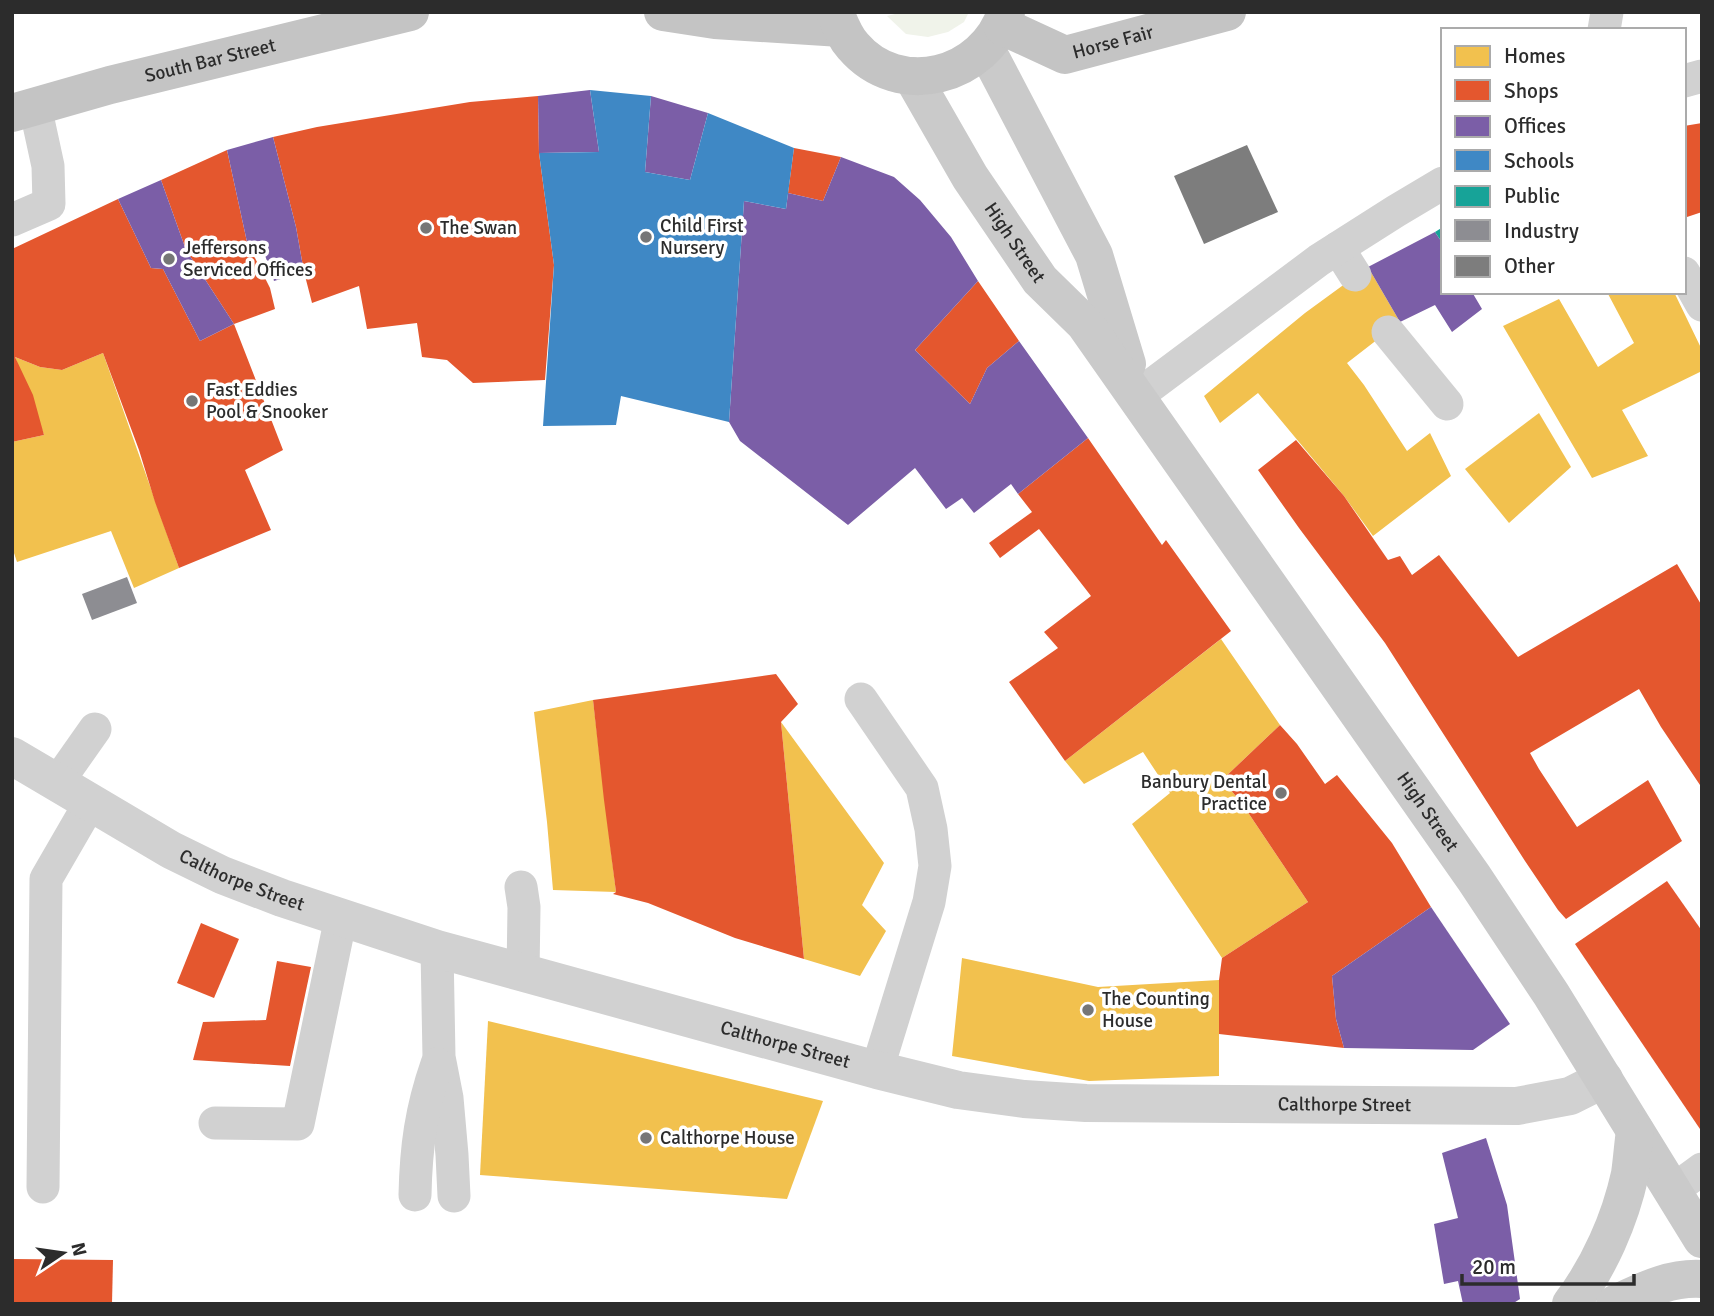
<svg xmlns="http://www.w3.org/2000/svg" width="1714" height="1316" font-family="Signika,sans-serif">
<rect width="100%" height="100%" fill="#fff"/>
<path fill="#f0f3ea" d="M 903,12 L 969,12 L 964,22 L 948,32 L 928,37 L 906,34 L 887,16 Z"/>
<g fill="#f2c14e">
<path d="M 1368,267 L 1400,322 L 1347,363 L 1364,385 L 1407,451 L 1430,433 L 1451,476 L 1373,536 L 1344,496 L 1258,393 L 1220,423 L 1204,396 L 1305,313 Z"/>
<path d="M 1607,292 L 1674,292 L 1702,350 L 1702,371 L 1622,410 L 1648,456 L 1592,478 L 1503,326 L 1559,299 L 1598,367 L 1634,343 Z"/>
<path d="M 103,353 L 179,568 L 134,588 L 111,531 L 17,562 L 12,547 L 12,442 L 44,435 L 15,357 L 40,367 L 62,370 Z"/>
<path d="M 1539,413 L 1571,467 L 1509,523 L 1465,469 Z"/>
<path d="M 1221,639 L 1280,725 L 1222,780 L 1241,802 L 1308,902 L 1222,958 L 1132,824 L 1170,793 L 1143,752 L 1084,784 L 1065,761 Z"/>
<path d="M 593,700 L 616,892 L 553,890 L 547,822 L 534,712 Z"/>
<path d="M 781,722 L 884,863 L 862,905 L 886,931 L 860,976 L 804,959 Z"/>
<path d="M 962,958 L 1098,987 L 1219,980 L 1219,1076 L 1089,1081 L 952,1056 Z"/>
<path d="M 488,1021 L 823,1101 L 787,1199 L 480,1175 Z"/>
</g>
<g fill="#e4572e">
<path d="M 538,96 L 539,153 L 554,265 L 545,380 L 473,383 L 447,360 L 422,357 L 417,323 L 367,329 L 359,286 L 312,303 L 304,272 L 296,227 L 273,137 L 317,127 L 470,102 Z"/>
<path d="M 1702,123 L 1702,212 L 1684,218 L 1684,126 Z"/>
<path d="M 794,148 L 841,157 L 823,201 L 788,193 Z"/>
<path d="M 227,150 L 247,242 L 270,288 L 275,309 L 234,324 L 186,250 L 161,180 Z"/>
<path d="M 118,199 L 151,268 L 163,269 L 200,341 L 234,324 L 283,450 L 245,470 L 271,530 L 179,568 L 155,502 L 139,450 L 103,353 L 62,370 L 40,367 L 15,357 L 33,395 L 44,435 L 12,442 L 12,249 Z"/>
<path d="M 978,281 L 1019,341 L 987,368 L 970,404 L 915,350 Z"/>
<path d="M 1088,438 L 1162,545 L 1166,540 L 1231,631 L 1065,761 L 1009,682 L 1058,648 L 1044,632 L 1091,596 L 1039,529 L 1000,558 L 989,543 L 1032,512 L 1018,494 Z"/>
<path d="M 1296,440 L 1344,496 L 1388,560 L 1400,556 L 1412,575 L 1439,555 L 1518,657 L 1677,564 L 1702,606 L 1702,788 L 1661,727 L 1639,689 L 1530,753 L 1539,769 L 1577,827 L 1648,780 L 1682,841 L 1566,919 L 1558,910 L 1525,861 L 1385,643 L 1299,528 L 1258,470 Z"/>
<path d="M 776,674 L 798,704 L 781,722 L 804,959 L 735,938 L 648,903 L 613,894 L 616,892 L 604,800 L 593,700 Z"/>
<path d="M 1280,725 L 1297,744 L 1325,784 L 1337,775 L 1392,843 L 1431,907 L 1332,976 L 1336,1019 L 1344,1048 L 1219,1034 L 1219,980 L 1222,958 L 1308,902 L 1241,802 L 1222,780 Z"/>
<path d="M 1667,881 L 1702,931 L 1702,1132 L 1575,944 Z"/>
<path d="M 201,923 L 239,939 L 214,998 L 177,983 Z"/>
<path d="M 277,961 L 311,967 L 290,1066 L 193,1060 L 203,1022 L 266,1020 Z"/>
<path d="M 12,1259 L 113,1260 L 112,1304 L 12,1304 Z"/>
</g>
<g fill="#7b5ea7">
<path d="M 590,90 L 599,152 L 539,153 L 538,96 Z"/>
<path d="M 651,96 L 708,113 L 690,180 L 645,172 Z"/>
<path d="M 273,137 L 296,227 L 304,272 L 274,281 L 260,241 L 247,242 L 227,150 Z"/>
<path d="M 841,157 L 894,177 L 920,200 L 951,237 L 978,281 L 915,350 L 970,404 L 987,368 L 1019,341 L 1088,438 L 1018,494 L 1011,484 L 974,513 L 962,498 L 946,509 L 915,468 L 848,525 L 740,441 L 729,422 L 744,201 L 786,209 L 788,193 L 823,201 Z"/>
<path d="M 161,180 L 186,250 L 234,324 L 200,341 L 163,269 L 151,268 L 118,199 Z"/>
<path d="M 1435,232 L 1443,244 L 1443,292 L 1472,292 L 1482,309 L 1452,332 L 1435,305 L 1400,322 L 1368,267 Z"/>
<path d="M 1431,907 L 1510,1024 L 1473,1050 L 1344,1048 L 1336,1019 L 1332,976 Z"/>
<path d="M 1486,1138 L 1507,1205 L 1520,1299 L 1512,1304 L 1463,1304 L 1458,1281 L 1444,1284 L 1434,1224 L 1458,1218 L 1442,1153 Z"/>
</g>
<path fill="#3f88c5" d="M 590,90 L 651,96 L 645,172 L 690,180 L 708,113 L 794,148 L 786,209 L 744,201 L 729,422 L 621,396 L 616,425 L 543,426 L 554,265 L 539,153 L 599,152 Z"/>
<path fill="#17a398" d="M 1443,227 L 1443,244 L 1435,232 Z"/>
<path fill="#8d8d92" d="M 127,577 L 137,603 L 92,620 L 82,594 Z"/>
<path fill="#7d7d7d" d="M 1247,145 L 1278,212 L 1204,244 L 1174,176 Z"/>
<g fill="none" stroke-linecap="round" stroke-linejoin="round">
<g stroke="#d1d1d1" stroke-width="33">
<path d="M 1604,30 L 1607,12"/>
<path d="M 1684,81 L 1702,76"/>
<path d="M 12,220 L 49,204 L 48,166 L 35,106"/>
<path d="M 1338,248 L 1355,275"/>
<path d="M 1684,273 L 1702,305"/>
<path d="M 1388,332 L 1447,404"/>
<path d="M 1137,396 L 1319,260 L 1396,211 L 1443,183"/>
<path d="M 861,699 L 922,788 L 931,829 L 935,866 L 929,902 L 877,1070"/>
<path d="M 57,783 L 95,729"/>
<path d="M 521,887 L 524,907 L 523,973"/>
<path d="M 437,949 L 439,1057 L 447,1098 L 452,1155 L 454,1196"/>
<path d="M 215,1123 L 298,1124 L 341,917"/>
<path d="M 43,1187 L 46,879 L 90,803"/>
<path d="M 1672,1191 L 1702,1169"/>
<path d="M 415,1195 C 416,1147 421,1110 437,1064"/>
</g>
<path stroke="#d1d1d1" stroke-width="38" id="s1" d="M 12,756 L 171,850 L 222,875 L 282,898 L 437,949 L 877,1070 L 958,1090 L 1024,1099 L 1086,1103 L 1517,1106 L 1570,1096 L 1604,1079"/>
<g stroke="#cacaca" stroke-width="38">
<path d="M 986,49 L 1094,255 L 1127,364"/>
<path id="s2" d="M 912,76 L 970,177 L 1040,280 L 1085,324 L 1474,878 L 1551,994 L 1702,1239"/>
<path d="M 1571,1304 C 1599,1267 1620,1220 1630,1174 C 1632,1160 1633,1145 1635,1131"/>
<path d="M 1615,1304 C 1643,1291 1670,1277 1702,1279"/>
</g>
<g stroke="#c4c4c4" stroke-width="38">
<path d="M 663,12 L 715,20 L 841,28"/>
<path d="M 835,12 C 840,24 844,36 853,46 C 899,100 985,77 1006,12"/>
<path id="s3" d="M 1002,26 L 1065,55 L 1227,12"/>
<path id="s4" d="M 12,113 L 110,85 L 410,12"/>
</g>
</g>
<g fill="#767676" stroke="#fff" stroke-width="2.5">
<circle cx="426" cy="228" r="7"/>
<circle cx="646" cy="237" r="7"/>
<circle cx="169" cy="259" r="7"/>
<circle cx="192" cy="401" r="7"/>
<circle cx="1281" cy="793" r="7"/>
<circle cx="1088" cy="1010" r="7"/>
<circle cx="646" cy="1138" r="7"/>
</g>
<g text-anchor="middle" dominant-baseline="central" stroke-width="7" stroke-linejoin="round" paint-order="stroke">
<g font-size="19" fill="#2c2c2c" stroke="#fff">
<text stroke="none"><textPath href="#s3" startOffset="119">Horse Fair</textPath></text>
<text stroke="none"><textPath href="#s4" startOffset="205">South Bar Street</textPath></text>
<text stroke="none"><textPath href="#s2" startOffset="196">High Street</textPath></text>
<text stroke="none"><textPath href="#s2" startOffset="900">High Street</textPath></text>
<text stroke="none"><textPath href="#s1" startOffset="262">Calthorpe Street</textPath></text>
<text stroke="none"><textPath href="#s1" startOffset="830">Calthorpe Street</textPath></text>
<text stroke="none"><textPath href="#s1" startOffset="1396">Calthorpe Street</textPath></text>
</g>
<g font-size="19" fill="#2c2c2c" stroke="#fff" text-anchor="start">
<text x="660" y="226">Child First<tspan x="660" dy="22">Nursery</tspan></text>
<text x="440" y="228">The Swan</text>
<text x="183" y="248">Jeffersons<tspan x="183" dy="22">Serviced Offices</tspan></text>
<text x="206" y="390">Fast Eddies<tspan x="206" dy="22">Pool &amp; Snooker</tspan></text>
<text x="1267" y="782" text-anchor="end">Banbury Dental<tspan x="1267" dy="22">Practice</tspan></text>
<text x="1102" y="999">The Counting<tspan x="1102" dy="22">House</tspan></text>
<text x="660" y="1138">Calthorpe House</text>
</g>
</g>
<rect width="1714" height="1316" fill="none" stroke="#2c2c2c" stroke-width="28"/>
<rect x="1441" y="28" width="245" height="266" fill="#ffffff" stroke="#ababab" stroke-width="2"/>
<rect x="1455" y="46" width="35" height="21" fill="#f2c14e" stroke="#ababab" stroke-width="2"/>
<text x="1504" y="63" font-size="21" fill="#2c2c2c">Homes</text>
<rect x="1455" y="80" width="35" height="21" fill="#e4572e" stroke="#ababab" stroke-width="2"/>
<text x="1504" y="98" font-size="21" fill="#2c2c2c">Shops</text>
<rect x="1455" y="116" width="35" height="21" fill="#7b5ea7" stroke="#ababab" stroke-width="2"/>
<text x="1504" y="133" font-size="21" fill="#2c2c2c">Offices</text>
<rect x="1455" y="150" width="35" height="21" fill="#3f88c5" stroke="#ababab" stroke-width="2"/>
<text x="1504" y="168" font-size="21" fill="#2c2c2c">Schools</text>
<rect x="1455" y="186" width="35" height="21" fill="#17a398" stroke="#ababab" stroke-width="2"/>
<text x="1504" y="203" font-size="21" fill="#2c2c2c">Public</text>
<rect x="1455" y="220" width="35" height="21" fill="#8d8d92" stroke="#ababab" stroke-width="2"/>
<text x="1504" y="238" font-size="21" fill="#2c2c2c">Industry</text>
<rect x="1455" y="256" width="35" height="21" fill="#7d7d7d" stroke="#ababab" stroke-width="2"/>
<text x="1504" y="273" font-size="21" fill="#2c2c2c">Other</text>
<g transform="translate(63 1253) rotate(77)" stroke="#ffffff" stroke-width="5" paint-order="stroke">
<path d="M0-5L12 26L0 18L-12 26Z" fill="#2c2c2c"/>
<text y="-10" font-size="19" font-weight="bold" text-anchor="middle" fill="#2c2c2c">N</text>
</g>
<path d="M1462 1274v10h172v-10" fill="none" stroke="#2c2c2c" stroke-width="3.5"/>
<text x="1472" y="1274" font-size="21" fill="#2c2c2c" stroke="#ffffff" stroke-width="5" paint-order="stroke">20 m</text>
</svg>
